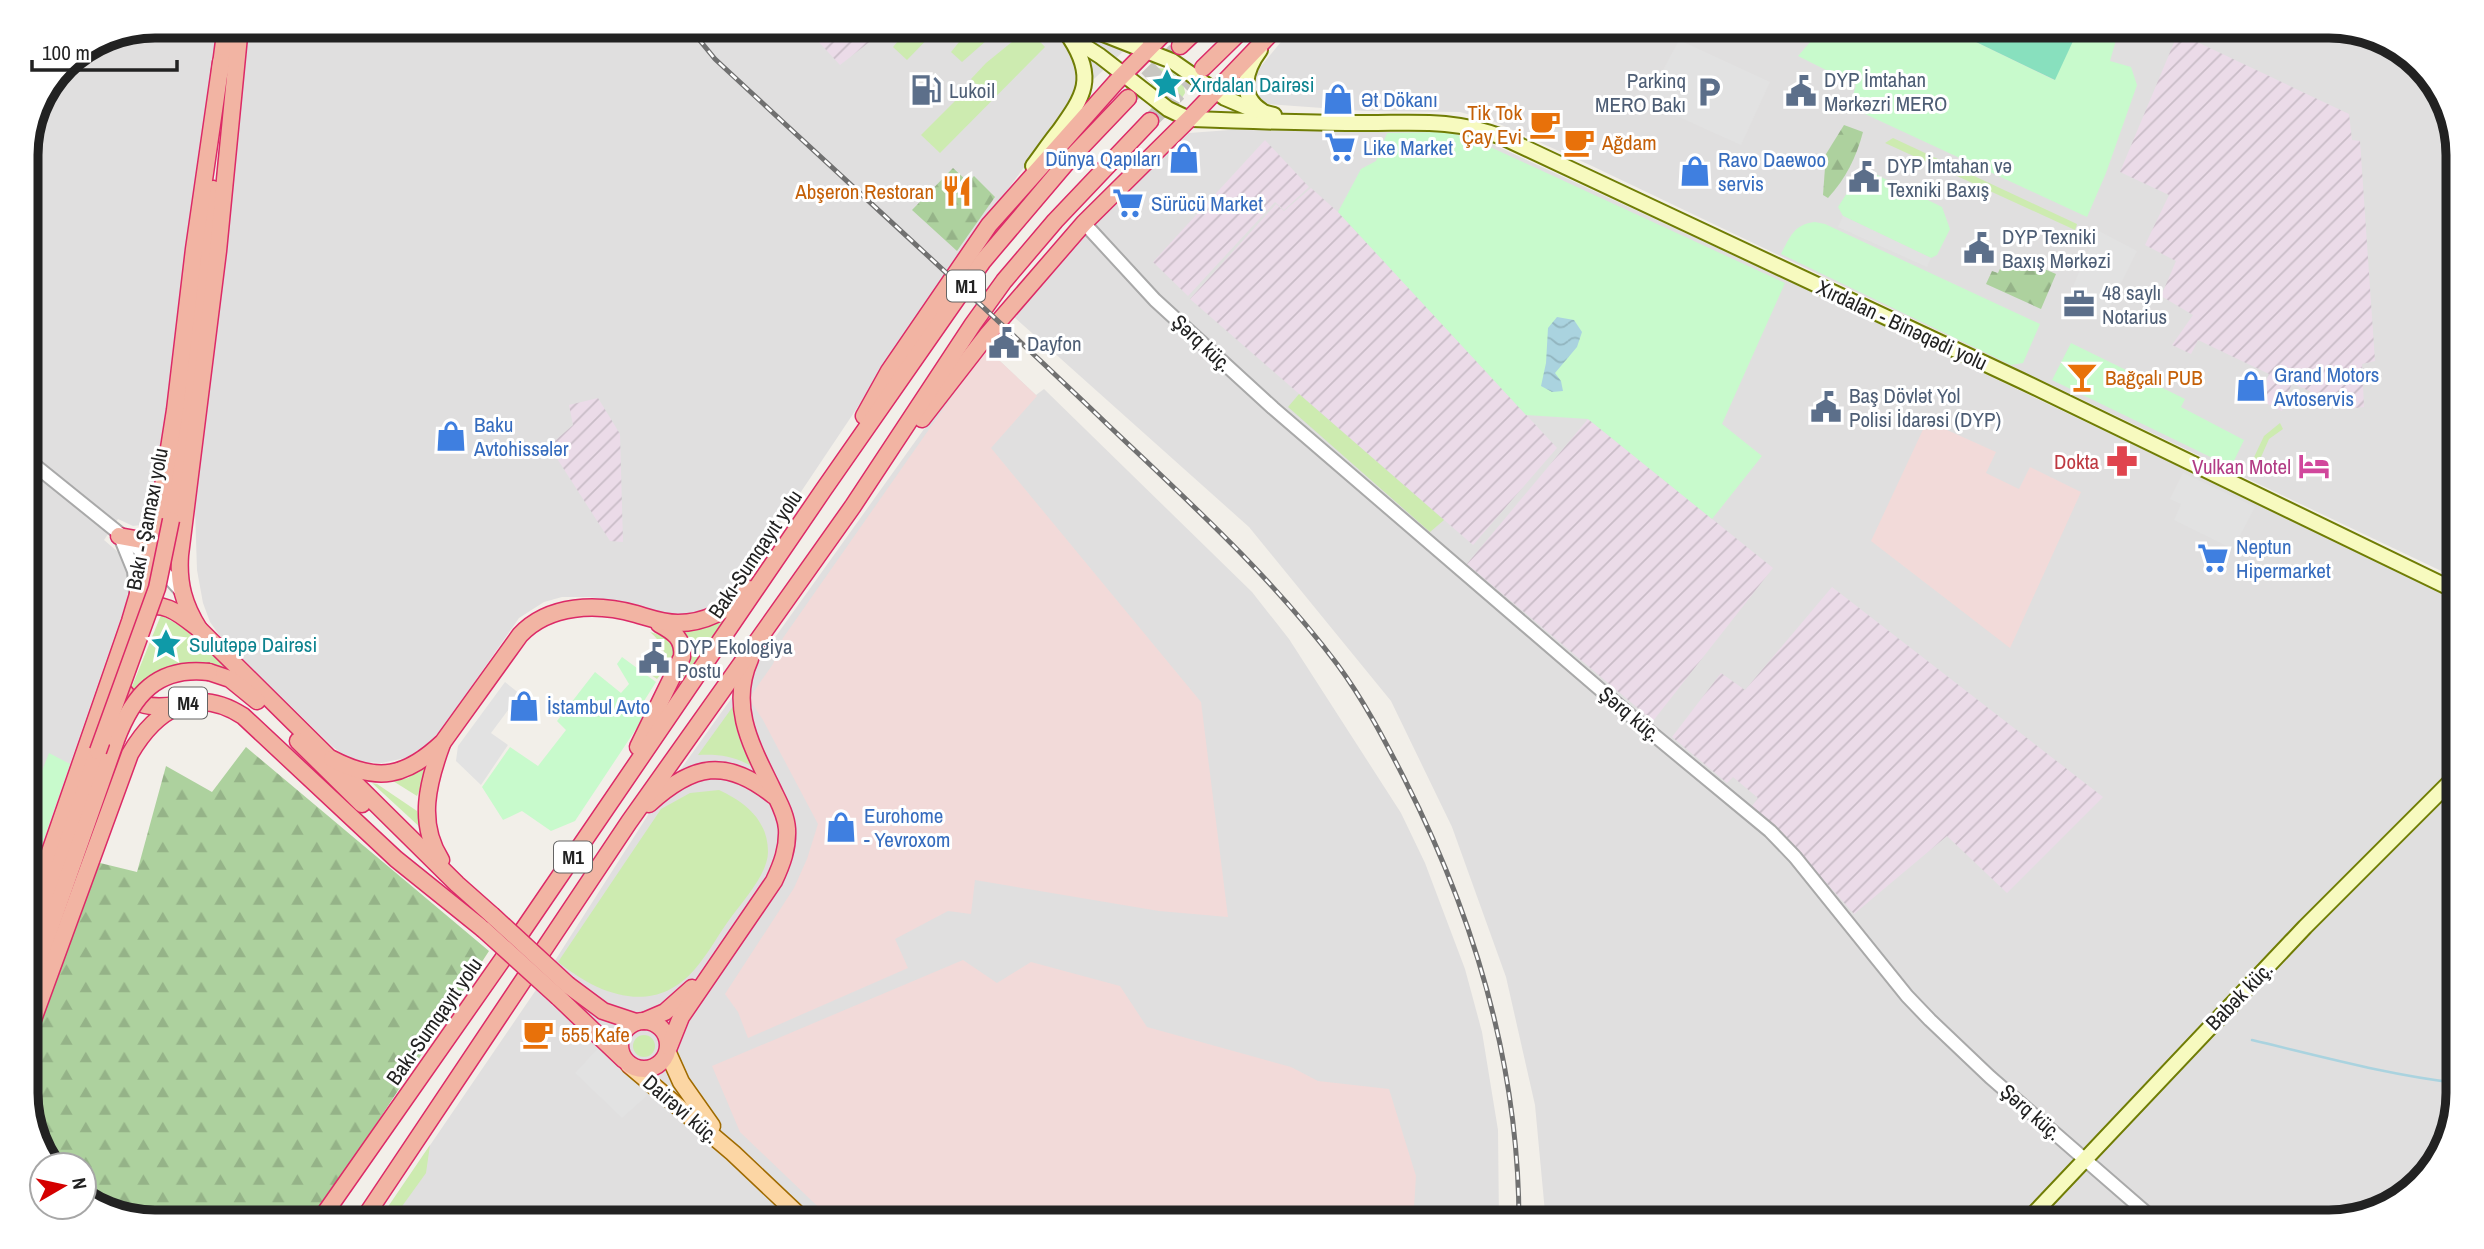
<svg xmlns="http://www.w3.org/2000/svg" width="2484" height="1249" font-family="'Archivo Narrow',sans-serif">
<defs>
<pattern id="industrial-furrows" width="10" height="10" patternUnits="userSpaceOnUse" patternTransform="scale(1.75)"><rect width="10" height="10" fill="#ebdbe8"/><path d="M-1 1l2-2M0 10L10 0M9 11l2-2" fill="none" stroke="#c9bcc7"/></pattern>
<pattern id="forest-firs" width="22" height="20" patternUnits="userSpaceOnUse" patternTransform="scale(1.75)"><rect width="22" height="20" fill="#add19e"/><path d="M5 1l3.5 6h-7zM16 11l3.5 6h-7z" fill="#95b388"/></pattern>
<pattern id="water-waves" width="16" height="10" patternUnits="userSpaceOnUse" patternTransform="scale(1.75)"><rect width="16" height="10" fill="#aad3df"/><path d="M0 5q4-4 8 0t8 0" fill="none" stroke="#92b5bf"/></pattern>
</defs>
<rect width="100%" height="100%" fill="#f2efe9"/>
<g fill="#e0dfdf">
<path d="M 156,26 L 218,26 L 156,490 L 148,519 L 141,525 L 133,526 L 118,519 L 104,540 L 118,552 L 126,566 L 130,581 L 126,603 L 27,888 L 27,148 L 64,64 L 107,36 Z"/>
<path d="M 246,26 L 1150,26 L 1077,95 L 956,260 L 730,598 L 693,618 L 660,615 L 618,601 L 590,597 L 562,597 L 544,602 L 519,618 L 441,730 L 423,748 L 405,758 L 382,763 L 365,762 L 345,756 L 333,747 L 222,639 L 210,622 L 203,603 L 197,570 L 195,509 L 231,194 Z"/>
<path d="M 1294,26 L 2328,26 L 2385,39 L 2436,84 L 2457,148 L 2458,579 L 1592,166 L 1495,122 L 1460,112 L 1364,111 L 1268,104 L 1259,97 L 1256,87 L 1257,71 Z"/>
<path d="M 1425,128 L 1448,129 L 1490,143 L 1783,278 L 2458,599 L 2458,1093 L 2445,1150 L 2400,1201 L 2329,1223 L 1546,1223 L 1535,1105 L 1506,977 L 1452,827 L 1391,701 L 1249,527 L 1014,317 L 1109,206 L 1189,133 L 1230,130 L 1364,131 Z"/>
<path d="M 982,348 L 986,348 L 1036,395 L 1044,389 L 1252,592 L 1289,639 L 1401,813 L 1425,863 L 1465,969 L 1482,1032 L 1498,1130 L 1499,1223 L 377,1223 L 540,984 L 648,815 Z"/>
</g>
<g fill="#f2dad9">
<path d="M 986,348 L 1037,396 L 991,448 L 1201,702 L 1228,917 L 1159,911 L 975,880 L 971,914 L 948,911 L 895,939 L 908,968 L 748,1038 L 738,1012 L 725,994 L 794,888 L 807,859 L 818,824 L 763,720 L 751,702 L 752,694 L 773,664 L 783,638 Z"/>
<path d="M 1927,421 L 1996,452 L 1986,473 L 2019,489 L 2030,467 L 2081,492 L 2010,648 L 1871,541 Z"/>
<path d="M 963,960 L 997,983 L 1031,962 L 1120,986 L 1147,1027 L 1291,1067 L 1318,1081 L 1389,1089 L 1416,1176 L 1413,1223 L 835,1223 L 740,1132 L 712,1066 Z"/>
</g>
<g fill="url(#industrial-furrows)">
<path d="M 804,26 L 890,26 L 840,65 Z"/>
<path d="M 2178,33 L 2349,114 L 2352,140 L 2360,141 L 2375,361 L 2362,364 L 2364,407 L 2348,409 L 2292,383 L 2282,411 L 2258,399 L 2269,374 L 2198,340 L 2191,354 L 2172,345 L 2193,315 L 2161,296 L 2176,261 L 2145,245 L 2169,195 L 2120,172 Z"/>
<path d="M 1265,140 L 1309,187 L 1284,210 L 1275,202 L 1188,296 L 1153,262 Z"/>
<path d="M 1311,188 L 1338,212 L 1557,448 L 1473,545 L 1190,299 L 1276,204 L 1284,211 Z"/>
<path d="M 598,398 L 620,434 L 623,542 L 610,541 L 549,446 L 573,425 L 569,405 Z"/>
<path d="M 1588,419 L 1773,568 L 1653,721 L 1467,564 Z"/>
<path d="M 1832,587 L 2103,797 L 2007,893 L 1947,836 L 1854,914 L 1790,842 L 1752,806 L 1758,798 L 1733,777 L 1727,783 L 1672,737 L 1721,673 L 1745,690 Z"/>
</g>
<g fill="#cdebb0">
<path d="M 911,26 L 940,26 L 907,60 L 893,47 Z"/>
<path d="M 972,26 L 1003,26 L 962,62 L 951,52 Z"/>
<path d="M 1028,29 L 1045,47 L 940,153 L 921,135 L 971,85 L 984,97 L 987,95 L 971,79 L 986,63 Z"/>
<path d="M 1158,68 C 1171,68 1184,80 1185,93 L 1180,101 C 1168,103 1159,95 1151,86 L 1152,73 Z"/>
<path d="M 1893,138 L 2077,224 L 2075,230 L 1885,143 Z"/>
<path d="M 1299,394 L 1444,520 L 1430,532 L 1288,407 Z"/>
<path d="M 2280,423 L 2283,429 L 2269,439 L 2254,473 L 2248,470 L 2264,436 Z"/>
<path d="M 730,614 L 661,713 L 690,645 L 689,638 L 677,629 C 697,628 713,626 730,614 Z"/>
<path d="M 161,615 L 182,627 L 236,675 L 192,666 L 124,706 Z"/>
<path d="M 650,632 C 689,643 679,654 657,679 L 645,671 L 659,670 L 665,666 C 667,652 661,641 650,632 Z"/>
<path d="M 734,705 C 734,730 741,746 753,767 C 734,756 719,754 698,755 Z"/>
<path d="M 433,759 L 417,796 L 393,781 L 408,778 Z"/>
<path d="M 372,783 L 377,784 L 417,811 L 422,829 Z"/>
<path d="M 719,790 C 745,802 768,820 768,852 C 768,873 744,900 732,916 C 719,933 709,953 695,969 C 654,1017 599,995 558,962 L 661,809 L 690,793 Z"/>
<circle cx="644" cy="1046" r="11"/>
<path d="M 430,1145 L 426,1173 L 390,1223 L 377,1223 Z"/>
</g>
<g fill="url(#forest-firs)">
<path d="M 1844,125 L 1863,132 C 1856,158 1846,178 1828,198 L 1823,195 L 1826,154 Z"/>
<path d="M 953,168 L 968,182 L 974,176 L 995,197 L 957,251 L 912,210 Z"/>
<path d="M 2007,253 L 2056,274 L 2041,309 L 1986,284 L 1992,271 L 1998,273 Z"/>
<path d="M 246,747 L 489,951 L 339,1181 L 308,1223 L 156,1223 L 99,1210 L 84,1197 L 84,1165 L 48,1165 L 27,1102 L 27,1054 L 96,862 L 137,872 L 166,766 L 212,792 Z"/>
</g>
<g fill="#c8facc">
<path d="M 1824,26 L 1943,26 L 2054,80 L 2080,26 L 2120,26 L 2110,61 L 2131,67 L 2137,85 L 2106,173 L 2087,217 L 1850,107 L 1856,85 L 1798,56 Z"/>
<path d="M 1449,132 L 1488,146 L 1785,283 L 1722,424 L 1762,456 L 1712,519 L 1588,419 L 1526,415 L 1338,212 L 1361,169 L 1376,161 L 1387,133 Z"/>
<path d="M 1863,168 L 1942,207 L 1950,229 L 1937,255 L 1931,258 L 1843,216 L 1838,207 Z"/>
<path d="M 1815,222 L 1825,224 L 2040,324 L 2023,363 L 2011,365 L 1781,254 C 1790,237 1794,224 1815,222 Z"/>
<path d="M 2071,343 L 2185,399 L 2181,407 L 2244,440 L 2231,467 L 2052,380 Z"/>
<path d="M 622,657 L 656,682 L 639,709 L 644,717 L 575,821 L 551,831 L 522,811 L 503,820 L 482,787 L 510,747 L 538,766 L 566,730 L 557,721 L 595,672 L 621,693 L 629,684 L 617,664 Z"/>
<path d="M 49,753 L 70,764 L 27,888 L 27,809 Z"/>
</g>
<path fill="#88e0be" d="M 1943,26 L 2080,26 L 2055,80 Z"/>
<g fill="#e2e2e2">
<path d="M 1679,40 L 1770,82 L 1741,145 L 1646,102 Z"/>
<path d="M 1843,216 L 1931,258 L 1927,267 L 1838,227 Z"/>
<path d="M 2097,230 L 2137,251 L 2104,318 L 2093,313 L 2097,303 L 2071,291 Z"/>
<path d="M 2183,473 L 2255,507 L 2233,549 L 2174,520 L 2181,504 L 2170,499 Z"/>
<path d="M 505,682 L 520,694 L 491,733 L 508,745 L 481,785 L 456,761 L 458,746 Z"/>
<path d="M 599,1047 L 648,1095 L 622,1118 L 575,1073 Z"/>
</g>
<path fill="url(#water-waves)" d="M 1557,317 L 1574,320 L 1582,332 L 1577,347 L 1555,373 L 1561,381 L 1563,391 L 1552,392 L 1541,386 L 1546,363 L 1548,328 Z"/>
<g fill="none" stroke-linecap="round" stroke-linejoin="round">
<path stroke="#aad3df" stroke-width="2.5" d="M 2252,1040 C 2320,1056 2388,1075 2458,1083"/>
<g stroke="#c8c6c1" stroke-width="16" stroke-dasharray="16 8" stroke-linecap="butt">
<path d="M 1130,96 L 1180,46"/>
<path d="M 1150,121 L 1203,69"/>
</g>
<defs>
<g id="tertiary">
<path d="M 1084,223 L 1155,300 L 1273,408 L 1631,716 L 1770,831 L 1795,857 L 1907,996 L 1930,1020 L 1990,1077 L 2158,1223"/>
<path d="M 27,459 L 156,563 L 181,591"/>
<path d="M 121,539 L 134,571 L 136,592"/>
</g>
<g id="secondary">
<path d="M 1053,26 L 1100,56 L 1168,109 L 1189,119 C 1245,121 1300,123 1355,123 C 1409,124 1449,117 1502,137 L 2022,381 L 2458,592"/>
<path d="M 1083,26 L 1172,61 L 1225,98 L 1251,109 L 1274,115"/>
<path d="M 1260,50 C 1245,70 1238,96 1262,111"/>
<path d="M 1033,166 C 1042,154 1050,142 1059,131 C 1084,96 1096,78 1070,38"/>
<path d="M 2025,1223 L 2305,927 L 2458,774"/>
</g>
<g id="primary">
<path d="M 668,1053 L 681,1082 L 712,1126"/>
<path d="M 629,1065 L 733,1153 L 807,1223"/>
</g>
<g id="trunk">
<path d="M 1180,46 L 1201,26"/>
<path d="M 1203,68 L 1246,26"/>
<path d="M 220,72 L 226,26"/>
<path d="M 864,416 L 889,371 L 989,225 L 1116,82 L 1171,26"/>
<path d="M 922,419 L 988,334 L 1084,223 L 1189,119 L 1278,26"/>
<path d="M 171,520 L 213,189"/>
<path d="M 119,536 L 141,540 L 155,537"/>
<path d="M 139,610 C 163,598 181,615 199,629 L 457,884 L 492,915"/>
<path d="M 199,629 C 184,605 178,584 180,555 L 218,251 L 240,26"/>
<path d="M 209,672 L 230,679 L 257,701"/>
<path d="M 118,679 C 125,706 152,709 176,705"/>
<path d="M 298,741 L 362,804"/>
<path d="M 638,747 L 682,657 C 684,639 674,632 659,624"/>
<path d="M 332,759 C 378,783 406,777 443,742 L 520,635 C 549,604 597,603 636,614 C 650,618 663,623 678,623 C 706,623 730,609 749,589"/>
<path d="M 649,804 C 693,764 726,757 774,796"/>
<path d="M 441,860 C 417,823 428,782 442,744"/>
<path d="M 27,918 L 130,621 L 155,537 L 175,410 L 194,249 L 221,62"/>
<path d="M 41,921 L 98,751"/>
<path d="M 568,985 L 603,1011 L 636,1022"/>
<path d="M 27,994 L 116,740"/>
<path d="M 558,997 L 624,1060"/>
<circle cx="644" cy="1045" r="24"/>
<path d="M 644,1021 L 665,1012 L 692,988"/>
<path d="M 27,1036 L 130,754 C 156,709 195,685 243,716 L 396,859 L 483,929"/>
<path d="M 669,1047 L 681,1017 L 774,881 C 782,864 788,848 787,829 C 786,814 778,801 772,788 C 751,745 729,706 750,659"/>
<path d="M 318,1223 L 521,933 L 824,489 L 983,261 L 1067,162 L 1128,98"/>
<path d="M 361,1223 L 629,822 L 853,506 L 973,324 L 1004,281 L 1055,221 L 1150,121"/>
</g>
</defs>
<use href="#tertiary" stroke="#a9a9a9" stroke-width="16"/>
<use href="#secondary" stroke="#707d05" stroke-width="18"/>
<use href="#primary" stroke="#a06b00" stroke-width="19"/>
<use href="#trunk" stroke="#dc2a67" stroke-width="19"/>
<use href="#tertiary" stroke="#fff" stroke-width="12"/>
<use href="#secondary" stroke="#f7fabf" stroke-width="14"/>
<use href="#primary" stroke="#fcd6a4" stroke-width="16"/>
<use href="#trunk" stroke="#f2b4a3" stroke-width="16"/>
<defs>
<path id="rail" d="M 688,26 L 715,59 C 846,181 979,301 1108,425 C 1188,501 1271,576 1337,664 C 1363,699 1384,739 1404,778 C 1474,916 1519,1067 1519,1223"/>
</defs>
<use href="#rail" stroke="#707070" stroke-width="5"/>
<use href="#rail" stroke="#fff" stroke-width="2.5" stroke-dasharray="8" stroke-linecap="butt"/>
<defs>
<g id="trunk-bridge">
<path d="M 116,740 C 133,695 157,666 209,672"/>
<path d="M 98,751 L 157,588 L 171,520"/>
<path d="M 492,915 L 568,985"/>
<path d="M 483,929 L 558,997"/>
</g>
</defs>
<use href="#trunk-bridge" stroke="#dc2a67" stroke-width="19" stroke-linecap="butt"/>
<use href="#trunk-bridge" stroke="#f2b4a3" stroke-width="16"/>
</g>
<defs>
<symbol id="sight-bare" viewBox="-9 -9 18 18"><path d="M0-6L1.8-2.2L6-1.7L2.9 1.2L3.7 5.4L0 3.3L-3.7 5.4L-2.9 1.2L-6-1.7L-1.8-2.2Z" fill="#0f9aa8" stroke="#fff" stroke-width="2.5" paint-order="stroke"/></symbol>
<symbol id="fuel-bare" viewBox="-9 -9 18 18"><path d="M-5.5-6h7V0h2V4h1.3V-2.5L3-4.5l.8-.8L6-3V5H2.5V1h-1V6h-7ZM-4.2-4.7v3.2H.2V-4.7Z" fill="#5c6f8a" stroke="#fff" stroke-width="2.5" paint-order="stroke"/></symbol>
<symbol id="civic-bare" viewBox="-9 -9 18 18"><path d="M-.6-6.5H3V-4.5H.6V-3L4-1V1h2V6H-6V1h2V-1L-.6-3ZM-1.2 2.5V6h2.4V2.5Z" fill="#5c6f8a" stroke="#fff" stroke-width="2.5" paint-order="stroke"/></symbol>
<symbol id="parking-bare" viewBox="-9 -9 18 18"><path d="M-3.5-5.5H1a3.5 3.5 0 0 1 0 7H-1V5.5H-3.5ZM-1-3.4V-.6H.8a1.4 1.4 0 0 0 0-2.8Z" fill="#5c6f8a" stroke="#fff" stroke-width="2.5" paint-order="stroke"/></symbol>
<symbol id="shop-bare" viewBox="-9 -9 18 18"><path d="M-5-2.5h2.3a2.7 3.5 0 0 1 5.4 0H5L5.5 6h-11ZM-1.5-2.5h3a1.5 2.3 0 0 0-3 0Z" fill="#3f7fe0" stroke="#fff" stroke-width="2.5" paint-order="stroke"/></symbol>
<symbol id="cafe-bare" viewBox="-9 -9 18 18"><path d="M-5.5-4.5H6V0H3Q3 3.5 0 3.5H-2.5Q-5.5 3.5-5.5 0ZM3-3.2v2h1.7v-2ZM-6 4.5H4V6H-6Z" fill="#e8710a" stroke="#fff" stroke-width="2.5" paint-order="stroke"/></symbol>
<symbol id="supermarket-bare" viewBox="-9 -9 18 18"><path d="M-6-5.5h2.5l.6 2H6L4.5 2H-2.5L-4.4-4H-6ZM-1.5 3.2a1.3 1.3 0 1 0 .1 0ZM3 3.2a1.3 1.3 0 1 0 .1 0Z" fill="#3f7fe0" stroke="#fff" stroke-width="2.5" paint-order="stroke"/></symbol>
<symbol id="restaurant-bare" viewBox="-9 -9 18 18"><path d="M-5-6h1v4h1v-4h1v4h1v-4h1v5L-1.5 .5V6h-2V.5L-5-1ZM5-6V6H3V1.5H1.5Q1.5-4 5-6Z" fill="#e8710a" stroke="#fff" stroke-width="2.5" paint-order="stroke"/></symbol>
<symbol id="office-bare" viewBox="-9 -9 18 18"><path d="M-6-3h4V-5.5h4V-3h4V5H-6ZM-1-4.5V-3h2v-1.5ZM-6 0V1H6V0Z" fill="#5c6f8a" stroke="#fff" stroke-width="2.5" paint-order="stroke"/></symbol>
<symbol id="bar-bare" viewBox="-9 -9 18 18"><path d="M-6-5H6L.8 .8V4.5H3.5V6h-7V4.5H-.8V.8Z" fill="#e8710a" stroke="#fff" stroke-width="2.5" paint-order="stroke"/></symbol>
<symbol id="pharmacy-bare" viewBox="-9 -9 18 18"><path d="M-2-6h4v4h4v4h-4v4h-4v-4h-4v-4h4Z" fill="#e0444e" stroke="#fff" stroke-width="2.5" paint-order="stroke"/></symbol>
<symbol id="hotel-bare" viewBox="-9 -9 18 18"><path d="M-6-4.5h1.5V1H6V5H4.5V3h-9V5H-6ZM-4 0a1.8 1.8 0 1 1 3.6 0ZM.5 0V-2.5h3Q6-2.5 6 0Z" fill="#d1479c" stroke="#fff" stroke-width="2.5" paint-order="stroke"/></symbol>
</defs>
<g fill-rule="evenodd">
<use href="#sight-bare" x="1145" y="62" width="44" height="44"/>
<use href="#fuel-bare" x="904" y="68" width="44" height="44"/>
<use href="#civic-bare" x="1779" y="69" width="44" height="44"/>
<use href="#parking-bare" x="1687" y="70" width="44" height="44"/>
<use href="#shop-bare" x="1316" y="77" width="44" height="44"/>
<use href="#cafe-bare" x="1523" y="102" width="44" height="44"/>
<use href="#cafe-bare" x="1557" y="120" width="44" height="44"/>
<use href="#supermarket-bare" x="1318" y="125" width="44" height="44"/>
<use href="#shop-bare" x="1162" y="136" width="44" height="44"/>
<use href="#shop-bare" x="1673" y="149" width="44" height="44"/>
<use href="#civic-bare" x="1842" y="155" width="44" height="44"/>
<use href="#restaurant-bare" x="935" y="169" width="44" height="44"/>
<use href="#supermarket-bare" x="1106" y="181" width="44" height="44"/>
<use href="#civic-bare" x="1957" y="226" width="44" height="44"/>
<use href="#office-bare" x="2057" y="282" width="44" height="44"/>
<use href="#civic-bare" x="982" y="321" width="44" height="44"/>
<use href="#bar-bare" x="2060" y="355" width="44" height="44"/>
<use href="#shop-bare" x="2229" y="364" width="44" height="44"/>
<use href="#civic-bare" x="1804" y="385" width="44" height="44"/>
<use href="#shop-bare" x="429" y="414" width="44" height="44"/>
<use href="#pharmacy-bare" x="2100" y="439" width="44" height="44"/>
<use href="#hotel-bare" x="2292" y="444" width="44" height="44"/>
<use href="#supermarket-bare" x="2191" y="536" width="44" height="44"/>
<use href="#sight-bare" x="144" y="622" width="44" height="44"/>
<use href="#civic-bare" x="632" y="636" width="44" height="44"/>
<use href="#shop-bare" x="502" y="684" width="44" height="44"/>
<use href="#shop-bare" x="819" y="805" width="44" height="44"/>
<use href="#cafe-bare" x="516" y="1012" width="44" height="44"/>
</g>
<g text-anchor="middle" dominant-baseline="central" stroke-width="6" stroke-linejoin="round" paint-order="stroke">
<g fill="#fff" stroke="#646464" stroke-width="2">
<rect x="947" y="270.5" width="38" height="31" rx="5"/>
<rect x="169" y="687.5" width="38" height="31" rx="5"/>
<rect x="554" y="841.5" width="38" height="31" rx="5"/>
</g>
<g font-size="19" font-weight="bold" fill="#222">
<text x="966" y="286">M1</text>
<text x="188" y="703">M4</text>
<text x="573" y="857">M1</text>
</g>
<g font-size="21" fill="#4e5e75" stroke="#fff" text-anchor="start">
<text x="1824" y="79">DYP İmtahan<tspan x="1824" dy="24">Mərkəzri MERO</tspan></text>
<text x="1686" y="80" text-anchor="end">Parkinq<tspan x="1686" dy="24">MERO Bakı</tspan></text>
<text x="949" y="90">Lukoil</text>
<text x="1887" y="165">DYP İmtahan və<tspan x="1887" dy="24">Texniki Baxış</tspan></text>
<text x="2002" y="236">DYP Texniki<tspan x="2002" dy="24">Baxış Mərkəzi</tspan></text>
<text x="2102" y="292">48 saylı<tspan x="2102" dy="24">Notarius</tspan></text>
<text x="1027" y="343">Dayfon</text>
<text x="1849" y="395">Baş Dövlət Yol<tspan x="1849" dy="24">Polisi İdarəsi (DYP)</tspan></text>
<text x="677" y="646">DYP Ekologiya<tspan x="677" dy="24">Postu</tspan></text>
</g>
<g font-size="21" fill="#0d838f" stroke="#fff" text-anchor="start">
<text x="1190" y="84">Xırdalan Dairəsi</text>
<text x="189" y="644">Sulutəpə Dairəsi</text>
</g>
<g font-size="21" fill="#366cbe" stroke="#fff" text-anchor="start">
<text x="1361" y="99">Ət Dökanı</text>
<text x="1363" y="147">Like Market</text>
<text x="1161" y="158" text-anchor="end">Dünya Qapıları</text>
<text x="1718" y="159">Ravo Daewoo<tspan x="1718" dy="24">servis</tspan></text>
<text x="1151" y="203">Sürücü Market</text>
<text x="2274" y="374">Grand Motors<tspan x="2274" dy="24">Avtoservis</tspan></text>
<text x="474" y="424">Baku<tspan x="474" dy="24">Avtohissələr</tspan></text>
<text x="2236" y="546">Neptun<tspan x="2236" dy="24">Hipermarket</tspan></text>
<text x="547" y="706">İstambul Avto</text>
<text x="864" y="815">Eurohome<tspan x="864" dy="24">- Yevroxom</tspan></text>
</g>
<g font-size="21" fill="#c56008" stroke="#fff" text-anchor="start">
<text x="1522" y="112" text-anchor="end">Tik Tok<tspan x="1522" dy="24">Çay Evi</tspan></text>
<text x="1602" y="142">Ağdam</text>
<text x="934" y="191" text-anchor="end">Abşeron Restoran</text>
<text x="2105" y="377">Bağçalı PUB</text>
<text x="561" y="1034">555 Kafe</text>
</g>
<g font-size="21" fill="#222" stroke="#fff">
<text transform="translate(1902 325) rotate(25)">Xırdalan - Binəqədi yolu</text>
<text transform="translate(1202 343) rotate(43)">Şərq küç.</text>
<text transform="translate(147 519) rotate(-79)">Bakı - Şamaxı yolu</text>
<text transform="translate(755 554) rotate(-56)">Bakı-Sumqayıt yolu</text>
<text transform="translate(1630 714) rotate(40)">Şərq küç.</text>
<text transform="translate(2239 996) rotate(-46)">Babək küç.</text>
<text transform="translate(434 1021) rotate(-55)">Bakı-Sumqayıt yolu</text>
<text transform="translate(681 1109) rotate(41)">Dairəvi küç.</text>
<text transform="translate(2031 1112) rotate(41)">Şərq küç.</text>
</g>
<g font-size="21" fill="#be3a42" stroke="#fff" text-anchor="end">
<text x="2099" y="461">Dokta</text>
</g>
<g font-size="21" fill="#b23c85" stroke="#fff" text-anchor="end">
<text x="2291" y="466">Vulkan Motel</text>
</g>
</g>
<path d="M0 0H2484V1249H0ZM155 38H2329A117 117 0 0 1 2446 155V1093A117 117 0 0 1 2329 1210H155A117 117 0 0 1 38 1093V155A117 117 0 0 1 155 38Z" fill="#fff" fill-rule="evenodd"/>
<path fill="none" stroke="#222" stroke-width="9" d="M155 38H2329A117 117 0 0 1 2446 155V1093A117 117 0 0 1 2329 1210H155A117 117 0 0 1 38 1093V155A117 117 0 0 1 155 38Z"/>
<g transform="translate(63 1186) rotate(81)"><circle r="33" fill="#ffffff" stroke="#a7a7a7" stroke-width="2"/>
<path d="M0-5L12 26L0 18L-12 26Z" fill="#d40000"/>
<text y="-10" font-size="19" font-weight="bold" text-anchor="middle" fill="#222222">N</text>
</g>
<path d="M32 60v10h145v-10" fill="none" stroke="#222222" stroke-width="3.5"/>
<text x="42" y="60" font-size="21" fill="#222222" stroke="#ffffff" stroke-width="5" paint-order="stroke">100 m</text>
</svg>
